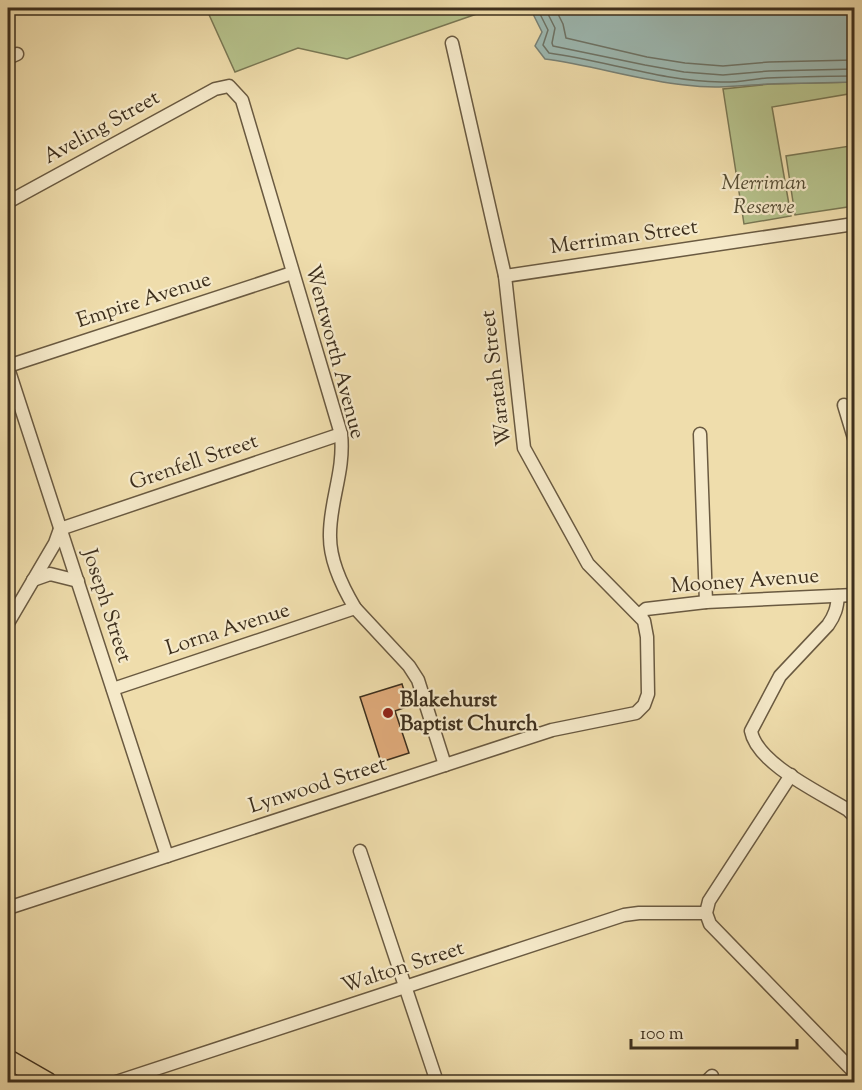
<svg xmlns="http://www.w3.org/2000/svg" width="862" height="1090" font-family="'Sorts Mill Goudy',serif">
<rect width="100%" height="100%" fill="#efddac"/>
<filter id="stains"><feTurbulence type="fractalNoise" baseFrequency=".00333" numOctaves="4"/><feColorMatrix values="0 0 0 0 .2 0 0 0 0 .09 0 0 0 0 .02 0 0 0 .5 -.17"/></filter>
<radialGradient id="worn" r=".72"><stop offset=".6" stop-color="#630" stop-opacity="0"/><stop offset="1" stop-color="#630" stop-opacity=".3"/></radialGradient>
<g fill="#b6c28c" stroke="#7a7854" stroke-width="1.5">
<path d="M 206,8 L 494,8 L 347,59 L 298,48 L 235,72 Z"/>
<path d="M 854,82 L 854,93 L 772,107 L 791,216 L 744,224 L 723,89 L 770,84 Z"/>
<path d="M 850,146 L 854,175 L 854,206 L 795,215 L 786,156 Z"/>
</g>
<path fill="#9dbab4" stroke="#778278" stroke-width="1.5" d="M 522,8 L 854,8 L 854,82 C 825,83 796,83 767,84 C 737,86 715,89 685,85 C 637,80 592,65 545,59 L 535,46 L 542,32 L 531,10 L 526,11 Z"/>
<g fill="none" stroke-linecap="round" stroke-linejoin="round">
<g stroke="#6d7468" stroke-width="1.5">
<path d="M 537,8 L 548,30 L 543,45 L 549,53 C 607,61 662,81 721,82 C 736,83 752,79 767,78 C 796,77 826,76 854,76"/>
<path d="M 545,8 L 555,28 L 552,43 L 553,46 L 645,65 L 684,72 L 723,75 L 769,71 L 854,69"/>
<path d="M 555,8 L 563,24 L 566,38 L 647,57 L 685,63 L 723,66 L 769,62 L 854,60"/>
</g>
</g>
<path fill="#dfaa7a" stroke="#3d2f1d" stroke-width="1.5" d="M 402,684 L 409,706 L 395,711 L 409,753 L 381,762 L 360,697 Z"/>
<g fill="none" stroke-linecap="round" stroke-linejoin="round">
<defs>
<g id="minor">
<path d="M 8,58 L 17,54"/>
<path d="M 8,202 L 215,89 L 229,86 L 242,100 L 341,434 C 345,472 329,502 330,537 C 330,561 343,588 355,608 L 409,666 L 418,680 L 445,765"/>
<path d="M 505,276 L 854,224"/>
<path d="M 8,366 L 292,273"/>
<path d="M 8,368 L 167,856"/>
<path d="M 844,405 L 854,438"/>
<path d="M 700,434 L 706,602"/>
<path d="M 60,529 L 341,434"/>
<path d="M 33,580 L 50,574 L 78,581"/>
<path d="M 838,596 C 837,608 835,615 828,625 L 780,676 L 751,731 C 757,764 821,793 848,810 L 854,816"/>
<path d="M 639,615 L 646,609 L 706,602 L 854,595"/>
<path d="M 8,623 L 55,543 L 60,529"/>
<path d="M 113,689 L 355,608"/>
<path d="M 791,775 L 709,901 L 706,913 L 710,924 L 854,1072"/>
<path d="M 360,851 L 437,1082"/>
<path d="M 8,908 L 552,730 L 636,713 L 644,705 L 648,694 L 647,637 L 644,621 L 588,564 L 524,448 L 505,276 L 452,43"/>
<path d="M 116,1082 L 624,915 L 639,913 L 706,913"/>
<path d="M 706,1082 L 712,1076"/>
</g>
<path id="highway" d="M 8,1059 L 48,1082"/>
</defs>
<use href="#minor" stroke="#6a5a41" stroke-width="15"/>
<use href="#highway" stroke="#3d2f1d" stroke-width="21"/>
<use href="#minor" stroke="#f5e9c9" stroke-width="12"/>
<use href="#highway" stroke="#efddac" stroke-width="18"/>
</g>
<circle fill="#8f2418" stroke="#f5e9c9" stroke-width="2" cx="388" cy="713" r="6"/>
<g text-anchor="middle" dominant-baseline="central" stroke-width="4.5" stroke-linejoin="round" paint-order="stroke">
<g font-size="21" fill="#3d2f1d" stroke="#f5e9c9">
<text transform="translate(102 128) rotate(-29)">Aveling Street</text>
<text transform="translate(624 238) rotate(-8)">Merriman Street</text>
<text transform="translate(144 301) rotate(-18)">Empire Avenue</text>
<text transform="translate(334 352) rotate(75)">Wentworth Avenue</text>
<text transform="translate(497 378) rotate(-97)">Waratah Street</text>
<text transform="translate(194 463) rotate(-19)">Grenfell Street</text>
<text transform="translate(745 582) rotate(-4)">Mooney Avenue</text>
<text transform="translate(106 606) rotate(72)">Joseph Street</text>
<text transform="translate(228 630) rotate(-18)">Lorna Avenue</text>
<text transform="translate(318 786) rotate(-18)">Lynwood Street</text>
<text transform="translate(403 968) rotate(-18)">Walton Street</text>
</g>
<g font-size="21" font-style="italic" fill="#554c33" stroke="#f5e9c9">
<text x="764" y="184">Merriman<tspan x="764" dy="24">Reserve</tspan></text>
</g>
<g font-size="21" font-weight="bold" fill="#3d2f1d" stroke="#f5e9c9" text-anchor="start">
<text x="400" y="701">Blakehurst<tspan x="400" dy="24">Baptist Church</tspan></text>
</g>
</g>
<rect width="862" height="1090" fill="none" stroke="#efddac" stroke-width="30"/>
<rect x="9" y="9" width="844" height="1072" fill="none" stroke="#3d2f1d" stroke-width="3"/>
<rect x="15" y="15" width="832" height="1060" fill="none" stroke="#3d2f1d" stroke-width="1.5"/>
<path d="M631 1039v9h166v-9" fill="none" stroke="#3d2f1d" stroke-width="3"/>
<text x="640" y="1039" font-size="18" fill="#3d2f1d" stroke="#f5e9c9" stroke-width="4.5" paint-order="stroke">100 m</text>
<rect width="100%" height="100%" filter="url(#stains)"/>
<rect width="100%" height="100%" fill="url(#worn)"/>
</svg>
